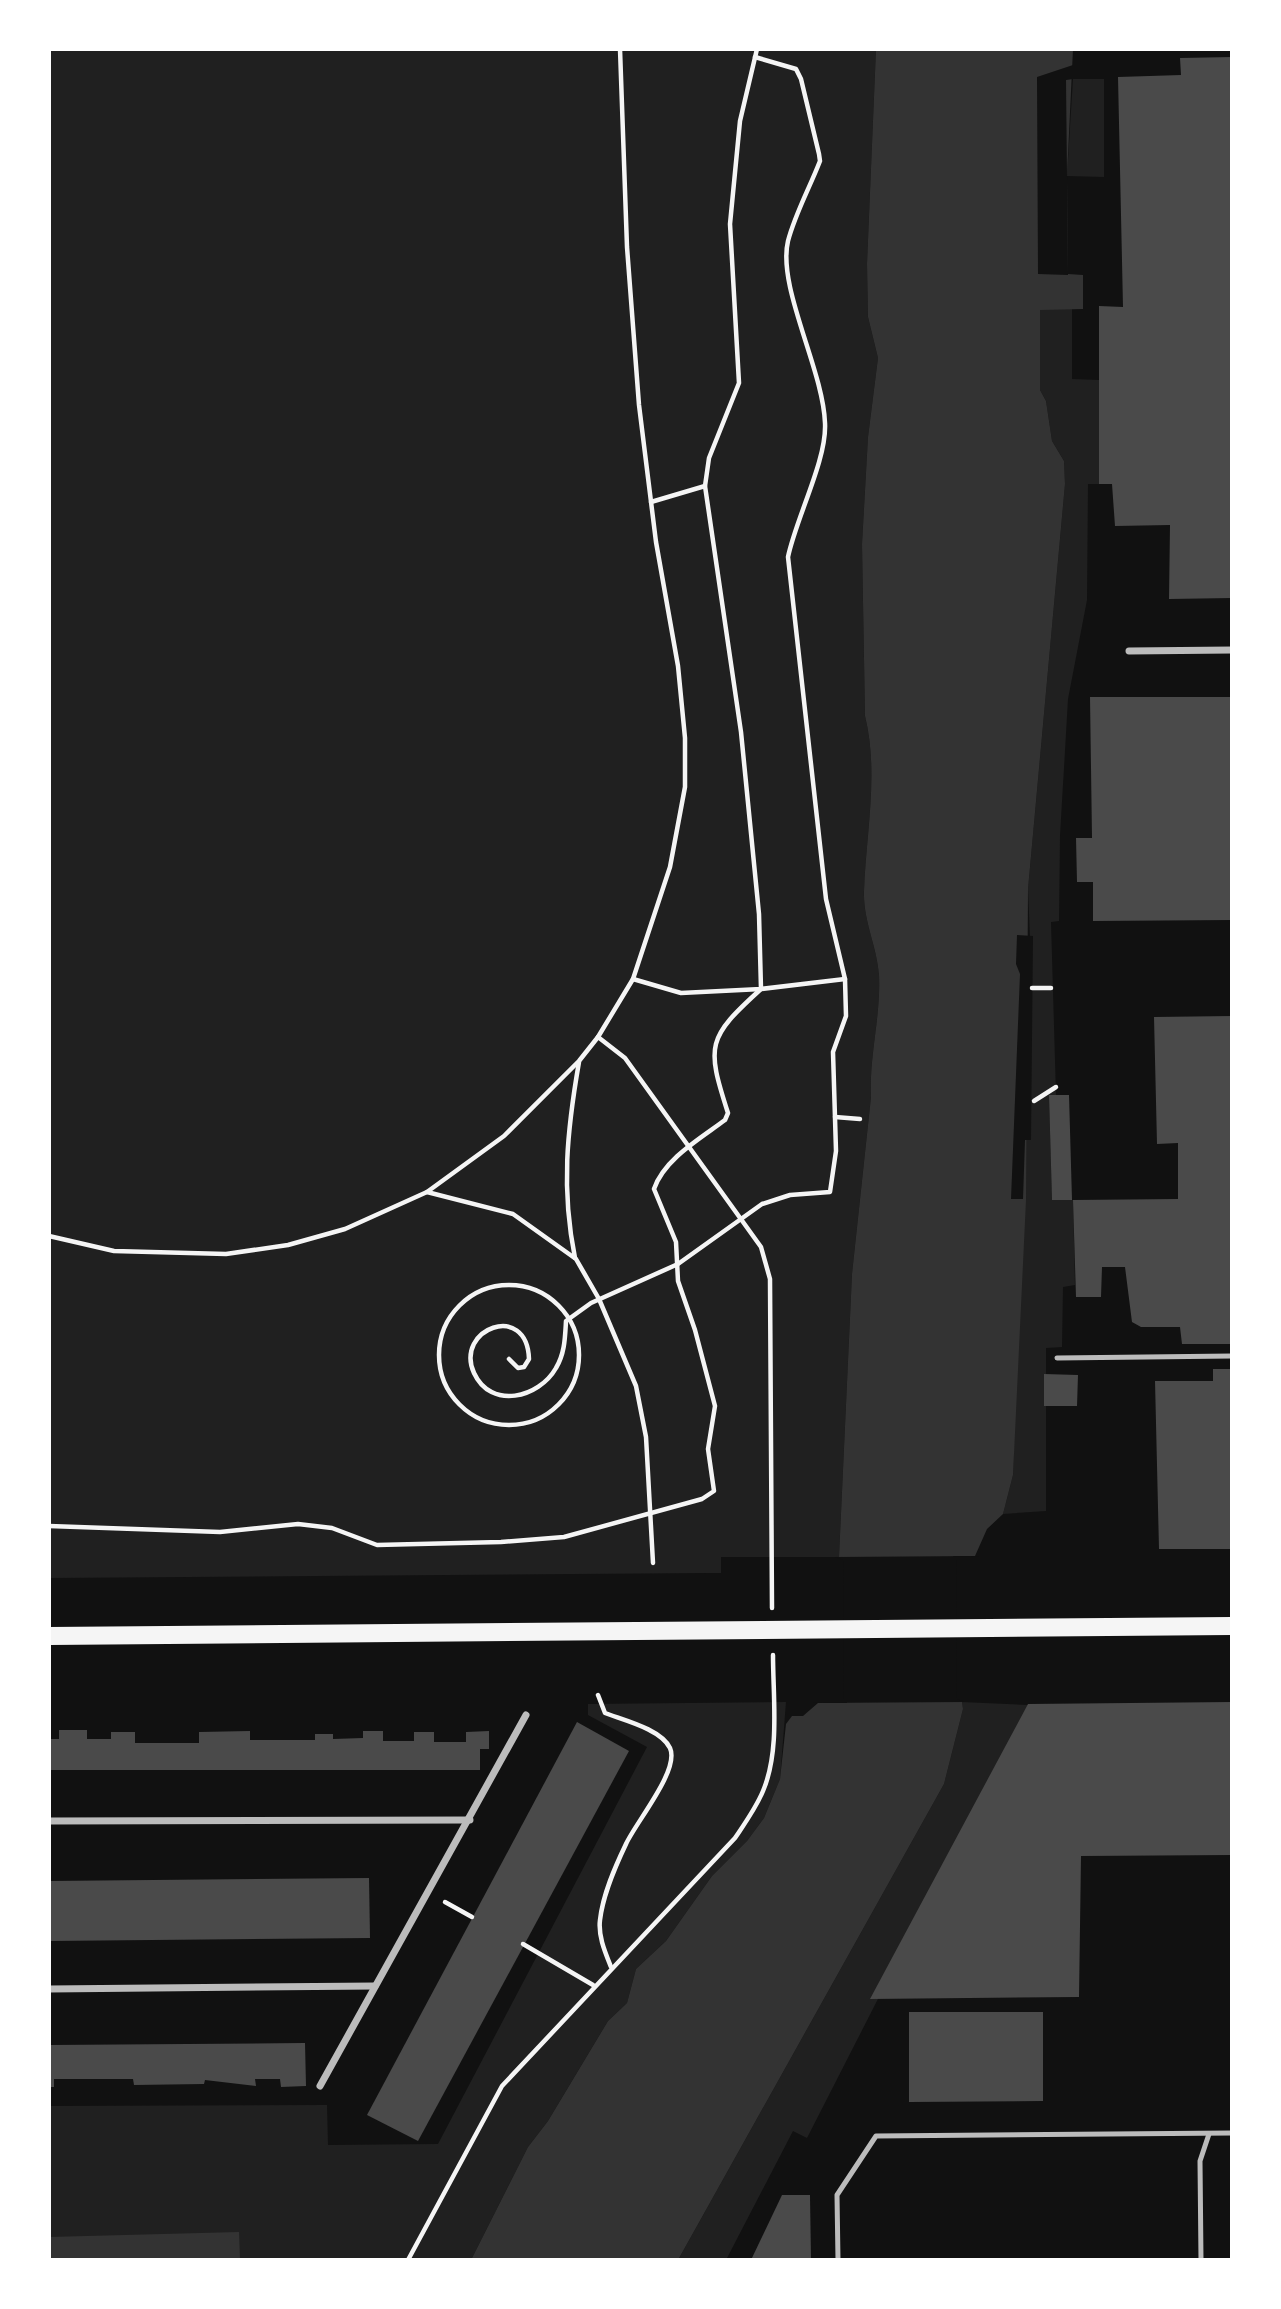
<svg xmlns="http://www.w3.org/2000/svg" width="1281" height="2309" font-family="'Alegreya Sans',sans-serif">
<rect width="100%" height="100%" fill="#111"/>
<g fill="#202020">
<path d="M 49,49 L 876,49 L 867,264 L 868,317 L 878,358 L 868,437 L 862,544 L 865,716 C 879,772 866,834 864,891 C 863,921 877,946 879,975 C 881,1016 869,1056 871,1097 L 852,1274 L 839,1557 L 721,1557 L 721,1573 L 707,1573 L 49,1578 Z"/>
<path d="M 1073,79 L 1104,79 L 1104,177 L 1067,176 Z"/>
<path d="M 1040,309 L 1072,309 L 1072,379 L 1099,380 L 1099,484 L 1088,484 L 1087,600 L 1068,699 L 1060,836 L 1059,921 L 1051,922 L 1056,1095 L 1049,1096 L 1052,1199 L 1073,1200 L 1075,1285 L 1063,1287 L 1062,1347 L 1046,1348 L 1046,1511 L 1003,1514 L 1013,1475 L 1030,938 L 1028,889 L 1065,484 L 1064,461 L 1052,441 L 1046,401 L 1040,390 Z"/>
<path d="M 786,1702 L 780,1779 L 764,1818 L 747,1841 L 712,1876 L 666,1941 L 636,1969 L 627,2003 L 608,2021 L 548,2121 L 528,2147 L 471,2260 L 49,2260 L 49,2106 L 327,2105 L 328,2145 L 438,2144 L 647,1747 L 588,1715 L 588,1704 Z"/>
<path d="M 962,1702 L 1028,1705 L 807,2138 L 793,2131 L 726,2260 L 678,2260 L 944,1784 L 963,1709 Z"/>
</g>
<g fill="#333">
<path d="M 876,49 L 1073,49 L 1067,176 L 1068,274 L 1083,275 L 1083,309 L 1040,310 L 1040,390 L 1046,401 L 1052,441 L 1064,461 L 1065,484 L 1028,889 L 1026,1200 L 1013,1475 L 1003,1514 L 987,1529 L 975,1556 L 953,1556 L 954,1702 L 962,1702 L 963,1709 L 944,1784 L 678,2260 L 471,2260 L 528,2147 L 548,2121 L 608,2021 L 627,2003 L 636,1969 L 666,1941 L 712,1876 L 747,1841 L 764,1818 L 780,1779 L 786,1724 L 792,1716 L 803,1716 L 818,1703 L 847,1703 L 846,1557 L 839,1557 L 852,1274 L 871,1097 C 869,1056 881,1016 879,975 C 877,946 863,921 864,891 C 866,834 879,772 865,716 L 862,544 L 868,437 L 878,358 L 868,317 L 867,264 Z"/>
<path d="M 239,2232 L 240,2260 L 49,2260 L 49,2237 Z"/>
</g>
<g fill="#111">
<path d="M 1073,65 L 1073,79 L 1066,80 L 1068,275 L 1038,274 L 1037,77 Z"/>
<path d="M 1017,935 L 1033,936 L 1031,1140 L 1025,1140 L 1023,1199 L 1011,1199 L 1020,974 L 1016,964 Z"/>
<path d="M 979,1556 L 976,1559 L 956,1559 L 957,1699 L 965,1702 L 813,1703 L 818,1699 L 844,1699 L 843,1560 L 835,1557 Z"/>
</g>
<g fill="#4a4a4a">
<path d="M 1232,57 L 1232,598 L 1169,599 L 1170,525 L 1115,526 L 1112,484 L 1099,484 L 1099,306 L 1123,307 L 1118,77 L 1181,75 L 1180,58 Z"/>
<path d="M 1090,697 L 1232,697 L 1232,920 L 1093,921 L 1093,882 L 1077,882 L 1076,838 L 1092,838 Z"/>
<path d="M 1232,1016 L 1232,1344 L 1182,1344 L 1180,1327 L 1141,1327 L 1132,1322 L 1125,1267 L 1102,1267 L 1101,1297 L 1076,1297 L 1073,1200 L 1178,1199 L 1178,1143 L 1157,1144 L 1154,1017 Z"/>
<path d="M 1049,1095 L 1069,1095 L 1072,1200 L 1052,1200 Z"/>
<path d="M 1213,1369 L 1232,1369 L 1232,1549 L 1159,1549 L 1155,1381 L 1213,1381 Z"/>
<path d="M 1044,1374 L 1078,1375 L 1077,1406 L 1044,1406 Z"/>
<path d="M 1232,1702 L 1232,1855 L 1081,1856 L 1079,1997 L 870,1999 L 1028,1704 Z"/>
<path d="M 577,1722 L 629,1751 L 418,2141 L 367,2115 Z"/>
<path d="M 59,1730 L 87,1730 L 87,1739 L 111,1739 L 111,1732 L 135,1732 L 135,1743 L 199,1743 L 199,1732 L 250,1731 L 250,1740 L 315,1740 L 315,1734 L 333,1734 L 333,1739 L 363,1738 L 363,1731 L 383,1731 L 383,1741 L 414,1741 L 414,1732 L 434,1732 L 434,1742 L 466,1742 L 466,1732 L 489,1731 L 489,1749 L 480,1749 L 480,1770 L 49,1770 L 49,1739 L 59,1739 Z"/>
<path d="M 369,1878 L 370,1938 L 49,1941 L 49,1881 Z"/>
<path d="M 909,2012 L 1043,2012 L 1043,2101 L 909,2102 Z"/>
<path d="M 305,2043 L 306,2086 L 281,2087 L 280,2079 L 255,2079 L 256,2086 L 205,2080 L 204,2084 L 134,2085 L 133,2079 L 54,2079 L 54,2087 L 49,2087 L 49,2045 Z"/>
<path d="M 782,2195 L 810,2195 L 811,2260 L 751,2260 Z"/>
</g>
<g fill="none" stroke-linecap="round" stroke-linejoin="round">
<g stroke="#f5f5f5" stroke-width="4.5">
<path d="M 651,502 L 705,486"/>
<path d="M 633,979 L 681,993 L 761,989 L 845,979"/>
<path d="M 1032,988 L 1051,988"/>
<path d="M 598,1037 L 625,1058 L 761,1247 L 770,1279 L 772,1608"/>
<path d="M 1034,1101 L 1056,1087"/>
<path d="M 835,1117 L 860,1119"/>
<path d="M 427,1192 L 513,1214 L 576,1259 L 599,1299 L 636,1386 L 646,1437 L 653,1563"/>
<path d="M 49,1236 L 114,1251 L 226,1254 L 288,1245 L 345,1229 L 427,1192 L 504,1136 L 579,1061 L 598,1037 L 633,979 L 670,867 L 685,787 L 685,738 L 678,666 L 656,542 L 639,405 L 627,247 L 620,49"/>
<path d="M 575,1258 C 561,1189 567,1131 579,1062"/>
<circle cx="509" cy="1355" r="70"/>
<path d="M 509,1359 L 518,1368 L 524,1367 L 529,1359 C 527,1301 454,1329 474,1373 C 491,1410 539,1398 556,1368 C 565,1353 565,1337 566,1321 L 591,1303 L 678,1264 L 762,1204 L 790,1195 L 830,1192 L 836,1151 L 833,1052 L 846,1016 L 845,979 L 826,899 L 788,557 C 796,518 827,460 825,423 C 823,369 777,287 788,241 C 795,214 810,187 820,161 L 819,154 L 801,79 L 796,69 L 755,57"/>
<path d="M 49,1526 L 220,1532 L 298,1524 L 332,1528 L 377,1545 L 501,1542 L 564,1537 L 702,1499 L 714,1491 L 708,1449 L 715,1406 L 695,1330 L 678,1281 L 676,1242 L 654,1189 C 664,1159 701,1138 725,1120 L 728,1113 C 706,1045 707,1038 761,989 L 759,914 L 741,732 L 705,486 L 709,458 L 739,383 L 730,224 L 740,121 L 757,49"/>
<path d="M 598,1695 L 605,1713 C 623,1720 661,1729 670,1748 C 680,1770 636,1822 626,1844 C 615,1867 603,1894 600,1920 C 598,1936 605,1952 611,1967"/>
<path d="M 445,1902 L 472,1917"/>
<path d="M 523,1944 L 593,1985"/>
<path d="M 408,2260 L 502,2086 L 735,1838 C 745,1823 756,1808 763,1791 C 780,1751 773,1698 773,1655"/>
</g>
<g stroke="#bcbcbc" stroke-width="5">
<path d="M 1057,1358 L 1232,1356"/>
<path d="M 838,2260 L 837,2195 L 876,2136 L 1232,2133"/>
<path d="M 1201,2260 L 1200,2161 L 1209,2134"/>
</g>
<g stroke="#bcbcbc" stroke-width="7">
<path d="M 1129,651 L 1232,650"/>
<path d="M 49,1821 L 470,1820"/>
<path d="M 49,1989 L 375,1986"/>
<path d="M 320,2086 L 526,1715"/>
</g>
<path stroke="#f5f5f5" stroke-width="18" d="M 49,1636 L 1232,1626"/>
</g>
<rect width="1281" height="2309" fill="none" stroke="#ffffff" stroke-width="102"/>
</svg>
